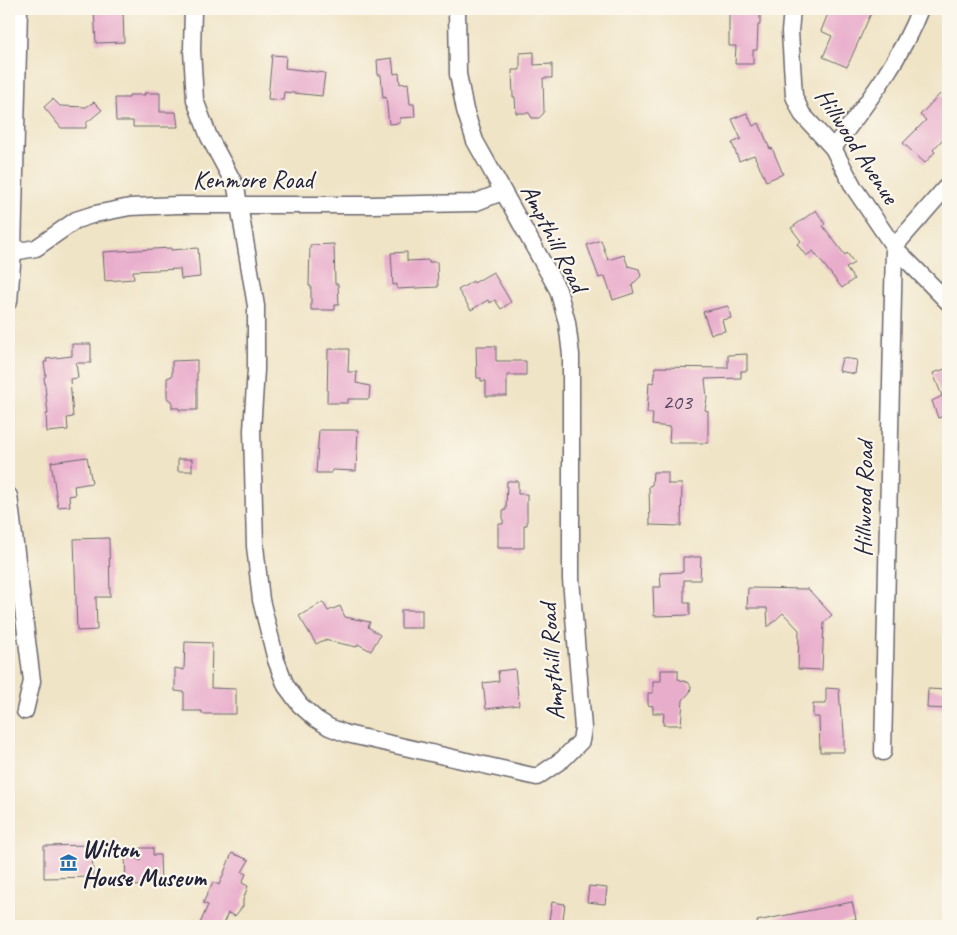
<svg xmlns="http://www.w3.org/2000/svg" width="957" height="935" font-family="Caveat,sans-serif">
<rect width="100%" height="100%" fill="#fbf7ec"/>
<filter id="ink" filterUnits="userSpaceOnUse"><feTurbulence type="fractalNoise" baseFrequency=".02" numOctaves="2"/><feDisplacementMap in="SourceGraphic" scale="10" xChannelSelector="R" yChannelSelector="G"/><feConvolveMatrix kernelMatrix="1 2 1 2 8 2 1 2 1" color-interpolation-filters="sRGB"/></filter>
<filter id="wash" filterUnits="userSpaceOnUse"><feTurbulence type="fractalNoise" baseFrequency=".0096" numOctaves="4" result="noise"/><feDisplacementMap in="SourceGraphic" scale="20" xChannelSelector="R" yChannelSelector="G"/><feGaussianBlur stdDeviation="1.12" result="paint"/><feColorMatrix in="noise" values="0 0 0 0 0 0 0 0 0 0 0 0 0 0 0 0 0 1.4 0 .05"/><feComposite in="paint" operator="in"/></filter>
<g filter="url(#wash)">
<rect width="100%" height="100%" fill="#f0e4c6"/>
<g id="blocks">
<g fill="#e9adcc">
<path d="M 97,9 L 123,9 L 124,42 L 96,43 L 94,10 Z"/>
<path d="M 729,9 L 760,9 L 760,25 L 758,25 L 757,50 L 753,50 L 753,64 L 735,64 L 736,46 L 729,46 Z"/>
<path d="M 842,9 L 873,9 L 847,67 L 823,57 L 832,36 L 821,31 L 829,11 L 839,15 Z"/>
<path d="M 534,52 L 534,65 L 552,64 L 552,78 L 543,78 L 544,113 L 539,118 L 532,118 L 529,113 L 516,113 L 515,97 L 513,97 L 512,70 L 520,70 L 520,53 Z"/>
<path d="M 272,55 L 286,56 L 285,68 L 325,73 L 322,96 L 284,92 L 283,100 L 268,99 Z"/>
<path d="M 392,58 L 394,74 L 399,73 L 400,84 L 408,83 L 410,104 L 414,104 L 415,117 L 400,118 L 400,123 L 389,124 L 386,97 L 383,98 L 381,75 L 378,75 L 377,60 Z"/>
<path d="M 144,93 L 160,93 L 160,112 L 176,112 L 178,127 L 133,127 L 133,121 L 116,121 L 115,98 L 129,98 L 129,95 L 145,95 Z"/>
<path d="M 940,94 L 948,101 L 948,133 L 933,150 L 935,152 L 925,163 L 903,143 L 926,120 L 920,115 Z"/>
<path d="M 53,99 L 60,106 L 86,107 L 94,102 L 102,110 L 86,123 L 86,128 L 61,128 L 44,107 Z"/>
<path d="M 747,113 L 753,126 L 759,123 L 770,149 L 772,148 L 783,174 L 766,181 L 754,155 L 739,161 L 732,143 L 741,139 L 732,119 Z"/>
<path d="M 816,210 L 825,224 L 823,226 L 845,255 L 847,253 L 854,263 L 846,268 L 854,279 L 842,288 L 813,251 L 806,256 L 797,244 L 801,241 L 791,228 Z"/>
<path d="M 601,240 L 608,260 L 624,255 L 628,266 L 639,269 L 641,276 L 632,285 L 634,293 L 613,300 L 605,276 L 599,278 L 587,245 Z"/>
<path d="M 334,244 L 335,284 L 338,284 L 339,305 L 335,305 L 335,310 L 311,310 L 311,286 L 309,286 L 310,245 Z"/>
<path d="M 171,248 L 171,250 L 198,248 L 200,277 L 181,279 L 180,269 L 133,271 L 134,279 L 105,281 L 103,252 Z"/>
<path d="M 407,252 L 407,261 L 429,260 L 429,262 L 437,262 L 438,287 L 397,289 L 397,284 L 393,285 L 391,253 Z"/>
<path d="M 493,272 L 511,302 L 501,309 L 495,300 L 490,303 L 488,300 L 471,310 L 458,290 L 473,281 L 474,283 Z"/>
<path d="M 728,306 L 731,318 L 722,320 L 725,331 L 711,334 L 703,312 Z"/>
<path d="M 72,344 L 91,344 L 91,363 L 76,363 L 78,378 L 70,379 L 73,417 L 67,418 L 68,430 L 47,432 L 46,414 L 48,414 L 44,377 L 46,376 L 44,362 L 47,362 L 46,359 L 72,356 Z"/>
<path d="M 476,346 L 496,346 L 496,361 L 526,361 L 526,375 L 507,375 L 507,396 L 486,396 L 486,381 L 481,381 L 481,378 L 477,378 Z"/>
<path d="M 328,349 L 349,349 L 348,372 L 357,372 L 356,383 L 370,386 L 369,399 L 348,399 L 348,403 L 327,403 Z"/>
<path d="M 747,354 L 747,371 L 741,371 L 741,378 L 705,379 L 707,398 L 705,410 L 708,411 L 708,443 L 669,443 L 670,427 L 652,425 L 653,413 L 647,413 L 649,382 L 653,383 L 655,367 L 728,368 L 728,355 Z"/>
<path d="M 842,358 L 857,360 L 855,374 L 839,371 Z"/>
<path d="M 197,360 L 197,410 L 179,410 L 179,408 L 172,408 L 172,402 L 167,398 L 167,378 L 172,376 L 172,361 Z"/>
<path d="M 948,368 L 948,415 L 938,418 L 932,401 L 942,396 L 933,373 Z"/>
<path d="M 319,430 L 358,430 L 356,471 L 332,470 L 331,473 L 316,473 Z"/>
<path d="M 87,457 L 92,483 L 74,486 L 75,495 L 69,496 L 70,506 L 58,507 L 51,462 Z"/>
<rect x="178" y="459" width="14" height="12"/>
<path d="M 653,472 L 668,472 L 668,484 L 682,484 L 681,526 L 650,525 L 649,486 L 652,485 Z"/>
<path d="M 507,481 L 518,481 L 518,494 L 527,494 L 527,525 L 524,525 L 524,548 L 498,548 L 498,524 L 503,524 L 503,510 L 506,510 Z"/>
<path d="M 109,538 L 110,597 L 96,597 L 97,630 L 77,631 L 74,539 Z"/>
<path d="M 683,557 L 701,557 L 700,580 L 684,580 L 684,603 L 690,603 L 690,615 L 654,616 L 653,587 L 661,587 L 660,573 L 683,572 Z"/>
<path d="M 748,588 L 808,589 L 832,615 L 824,622 L 822,670 L 798,669 L 799,630 L 783,613 L 768,627 L 767,608 L 747,608 Z"/>
<path d="M 323,602 L 328,611 L 340,606 L 345,617 L 370,622 L 368,627 L 380,635 L 371,651 L 358,644 L 357,647 L 324,640 L 316,644 L 299,616 Z"/>
<rect x="401" y="610" width="21" height="18"/>
<path d="M 185,642 L 212,643 L 211,688 L 236,689 L 236,714 L 202,714 L 202,711 L 184,711 L 184,692 L 175,691 L 175,668 L 184,670 Z"/>
<path d="M 515,669 L 519,705 L 486,709 L 483,683 L 499,681 L 498,671 Z"/>
<path d="M 661,670 L 678,670 L 678,679 L 689,683 L 691,687 L 690,692 L 683,700 L 681,725 L 663,725 L 664,713 L 653,713 L 653,706 L 648,705 L 648,693 L 653,693 L 653,681 L 661,681 Z"/>
<path d="M 826,688 L 839,689 L 841,717 L 843,720 L 844,733 L 844,752 L 820,752 L 819,717 L 813,717 L 813,704 L 826,704 Z"/>
<path d="M 928,689 L 948,690 L 948,709 L 927,708 Z"/>
<path d="M 92,845 L 93,877 L 44,878 L 44,846 Z"/>
<path d="M 140,848 L 153,848 L 153,855 L 160,855 L 161,885 L 126,886 L 125,853 L 141,861 Z"/>
<path d="M 232,853 L 249,860 L 242,872 L 246,874 L 242,883 L 248,886 L 243,900 L 243,906 L 235,916 L 228,913 L 222,926 L 199,926 L 208,905 L 203,903 L 213,882 L 219,885 Z"/>
<path d="M 589,886 L 607,888 L 605,904 L 587,902 Z"/>
<path d="M 552,902 L 565,904 L 562,926 L 548,926 Z"/>
<path d="M 852,902 L 856,919 L 822,926 L 758,926 L 757,921 Z"/>
</g>
</g>
</g>
<g filter="url(#ink)">
<use href="#blocks" fill-opacity="0" stroke="#6a666c" stroke-width="1"/>
<g fill="none" stroke-linecap="round" stroke-linejoin="round">
<defs>
<g id="minor">
<path d="M 193,9 L 192,50 L 195,100 L 209,137 L 236,187 L 256,306 L 256,370 L 252,430 L 255,546 L 261,600 L 276,660 L 286,686 L 300,705 L 316,719 L 329,727 L 347,734 L 537,777 L 563,759 L 581,741 L 583,728 L 571,579 L 571,355 L 567,322 L 558,290 L 475,141 L 465,110 L 458,74 L 457,9"/>
<path d="M 792,9 L 790,32 L 794,96 L 802,114 L 833,148 L 854,188 L 894,247 L 948,302"/>
<path d="M 833,148 C 867,103 900,61 920,9"/>
<path d="M 894,247 L 948,185"/>
<path d="M 13,252 L 36,248 L 76,220 L 95,214 L 130,207 L 178,205 L 371,205 L 474,203 L 502,192"/>
<path d="M 9,301 L 13,252 L 19,9"/>
<path d="M 9,496 L 32,681 L 25,711"/>
<path d="M 883,752 L 894,247"/>
</g>
</defs>
<use href="#minor" stroke="#6a666c" stroke-width="19"/>
<use href="#minor" stroke="#fff" stroke-width="16"/>
</g>
</g>
<defs>
<symbol id="museum-bare" viewBox="-9 -9 18 18"><path d="M0-6L6-3V-2H-6V-3ZM-5-1h2V3h-2ZM-1-1h2V3h-2ZM3-1h2V3H3ZM-6 4H6V6H-6Z" fill="#1f6fb2" stroke="#fbf7ec" stroke-width="2.5" paint-order="stroke"/></symbol>
</defs>
<g fill-rule="evenodd">
<use href="#museum-bare" x="56" y="850" width="25" height="25"/>
</g>
<g text-anchor="middle" dominant-baseline="central" stroke-width="4.5" stroke-linejoin="round" paint-order="stroke">
<g font-size="22" fill="#54455f">
<text x="677" y="402">203</text>
</g>
<g font-size="25" fill="#22223b" stroke="#fbf7ec">
<text transform="translate(857 146) rotate(57)">Hillwood Avenue</text>
<text x="253" y="180">Kenmore Road</text>
<text transform="translate(554 238) rotate(63)">Ampthill Road</text>
<text transform="translate(864 499) rotate(-89)">Hillwood Road</text>
<text transform="translate(552 662) rotate(-94)">Ampthill Road</text>
</g>
<g font-size="25" font-weight="bold" fill="#22223b" stroke="#fbf7ec" text-anchor="start">
<text x="82" y="849">Wilton<tspan x="82" dy="29">House Museum</tspan></text>
</g>
</g>
<rect width="957" height="935" fill="none" stroke="#fbf7ec" stroke-width="30"/>
</svg>
